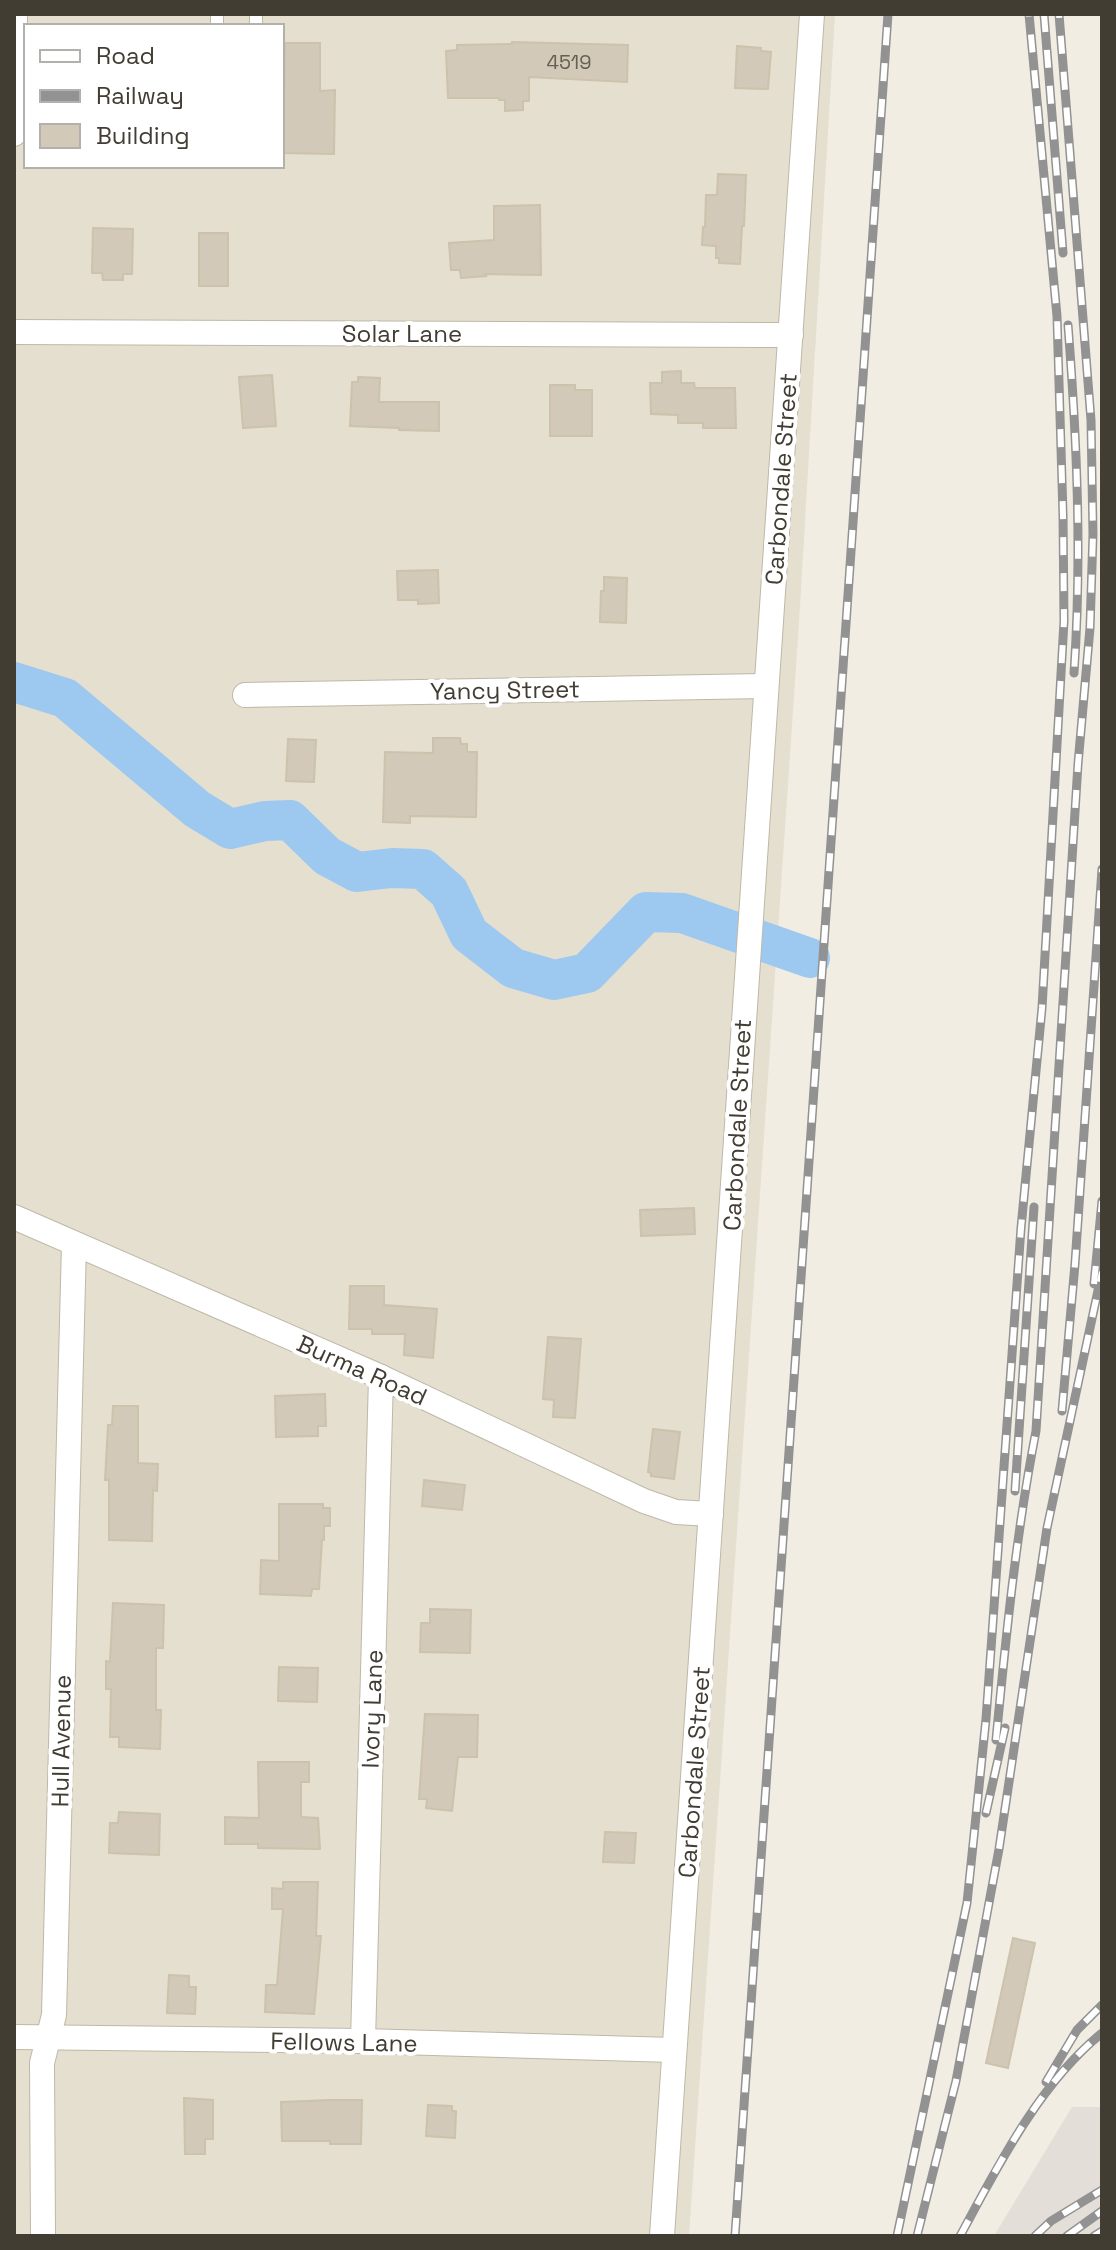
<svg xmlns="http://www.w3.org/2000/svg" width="1116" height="2250" font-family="'Space Grotesk',sans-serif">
<rect width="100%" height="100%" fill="#f1ede2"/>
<path fill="#e5dfd0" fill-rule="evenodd" d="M 14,14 L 835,14 L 799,623 L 689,2236 L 14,2236 ZM 26,26 L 282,26 L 282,166 L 26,166 Z"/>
<path fill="#e3ded7" d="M 1072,2107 L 1102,2107 L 1102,2236 L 994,2236 Z"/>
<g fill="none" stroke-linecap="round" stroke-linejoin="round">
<path stroke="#9dc8ef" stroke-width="40" d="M 14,682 L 65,698 L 197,809 L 230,829 L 265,821 L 290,820 L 327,856 L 357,872 L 392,868 L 423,869 L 449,892 L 469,934 L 513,968 L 554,980 L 587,973 L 646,912 L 682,913 L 810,958"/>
</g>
<g fill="#d2c9b8" stroke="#cdc2ab" stroke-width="2">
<path d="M 512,42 L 628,45 L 627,82 L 529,77 L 529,101 L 523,101 L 523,110 L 505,111 L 505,100 L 499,100 L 499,98 L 448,98 L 446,51 L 457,50 L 457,45 L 512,44 Z"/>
<path d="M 285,43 L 320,43 L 320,91 L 335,90 L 334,154 L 282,153 L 282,89 L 284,89 Z"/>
<path d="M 737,46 L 761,48 L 761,51 L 771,52 L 768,89 L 735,88 Z"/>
<path d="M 718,174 L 746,175 L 744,226 L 742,226 L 740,264 L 719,263 L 719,258 L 716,258 L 716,246 L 702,245 L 703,227 L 705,227 L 706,195 L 717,195 Z"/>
<path d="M 540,205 L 541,275 L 485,274 L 486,276 L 461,278 L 460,270 L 451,270 L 449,243 L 494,240 L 494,206 Z"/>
<path d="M 93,228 L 133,229 L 132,274 L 123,274 L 123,280 L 103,280 L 102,273 L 92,273 Z"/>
<rect x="199" y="233" width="29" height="53"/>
<path d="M 681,371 L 681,383 L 694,383 L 695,388 L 735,388 L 736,428 L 703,428 L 703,423 L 678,423 L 678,415 L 651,414 L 650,383 L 662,383 L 662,372 Z"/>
<path d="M 272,375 L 276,426 L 243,428 L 239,377 Z"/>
<path d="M 358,377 L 380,378 L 379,402 L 439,402 L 439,431 L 399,430 L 399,428 L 350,426 L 352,382 L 358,382 Z"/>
<path d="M 550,385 L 575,385 L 575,390 L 592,390 L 592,436 L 550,436 Z"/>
<path d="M 438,570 L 439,603 L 418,604 L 418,600 L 398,600 L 397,571 Z"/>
<path d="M 604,577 L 627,578 L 626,623 L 600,622 L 601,591 L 604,591 Z"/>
<path d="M 433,738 L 460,738 L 461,744 L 467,744 L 467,752 L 477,752 L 476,817 L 410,816 L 410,823 L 383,822 L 385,752 L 433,753 Z"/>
<path d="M 288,739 L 316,740 L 314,782 L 286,781 Z"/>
<path d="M 694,1208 L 695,1234 L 641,1236 L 640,1210 Z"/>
<path d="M 350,1286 L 384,1286 L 384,1305 L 437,1309 L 433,1358 L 404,1355 L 405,1334 L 372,1334 L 372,1329 L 349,1329 Z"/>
<path d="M 548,1337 L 581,1339 L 575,1418 L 553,1417 L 554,1400 L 543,1399 Z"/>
<path d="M 325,1394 L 326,1426 L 318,1426 L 318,1436 L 276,1437 L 275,1396 Z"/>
<path d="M 113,1406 L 138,1406 L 138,1463 L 158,1464 L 157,1491 L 153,1490 L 152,1541 L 109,1540 L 109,1480 L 105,1480 L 108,1425 L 112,1425 Z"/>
<path d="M 653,1429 L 680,1432 L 674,1479 L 651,1476 L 651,1473 L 648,1472 Z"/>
<path d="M 424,1480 L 465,1485 L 462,1510 L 422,1506 Z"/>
<path d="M 279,1504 L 323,1504 L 323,1508 L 330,1508 L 330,1526 L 324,1526 L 324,1540 L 322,1540 L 319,1589 L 312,1589 L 311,1596 L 260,1594 L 261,1560 L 279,1561 Z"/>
<path d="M 113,1603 L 164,1605 L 163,1648 L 156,1648 L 156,1710 L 161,1710 L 160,1749 L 119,1747 L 119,1737 L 110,1737 L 111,1689 L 106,1689 L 106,1661 L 110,1662 Z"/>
<path d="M 430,1609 L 471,1610 L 470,1653 L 420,1652 L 421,1623 L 430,1623 Z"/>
<path d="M 279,1667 L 318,1668 L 317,1702 L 278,1701 Z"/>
<path d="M 425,1714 L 478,1715 L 477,1757 L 458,1757 L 452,1811 L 426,1808 L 427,1799 L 419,1799 Z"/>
<path d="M 258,1762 L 309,1762 L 309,1782 L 301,1782 L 301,1817 L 318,1818 L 320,1849 L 258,1848 L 258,1844 L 225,1844 L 225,1817 L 259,1818 Z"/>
<path d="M 119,1812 L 160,1814 L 159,1855 L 109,1853 L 110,1823 L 118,1823 Z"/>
<path d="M 605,1832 L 636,1833 L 634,1863 L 603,1862 Z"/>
<path d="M 283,1882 L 318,1882 L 316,1936 L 321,1936 L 314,2014 L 265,2012 L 266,1985 L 277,1985 L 283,1909 L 272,1909 L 272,1888 L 283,1889 Z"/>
<path d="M 1013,1938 L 1035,1943 L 1008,2068 L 986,2063 Z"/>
<path d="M 169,1975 L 189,1976 L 189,1987 L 196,1987 L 195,2014 L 167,2013 Z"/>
<path d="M 184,2098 L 213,2100 L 213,2139 L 205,2139 L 205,2154 L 185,2154 Z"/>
<path d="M 331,2100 L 362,2100 L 361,2144 L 330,2144 L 330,2141 L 282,2141 L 281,2102 Z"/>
<path d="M 428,2105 L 452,2106 L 452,2111 L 456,2111 L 455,2138 L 426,2136 Z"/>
</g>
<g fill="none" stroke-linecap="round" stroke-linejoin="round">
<defs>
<g id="service">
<path d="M 217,14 L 217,26"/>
<path d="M 256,26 L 256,14"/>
</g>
<g id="minor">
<path d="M 14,134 L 15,14"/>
<path d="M 14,332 L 791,335"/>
<path d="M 245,695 L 765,686"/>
<path d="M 14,1217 L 381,1377 L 644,1501 L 676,1512 L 711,1514"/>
<path d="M 14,2037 L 363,2041 L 673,2050"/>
<path d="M 363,2041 L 381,1377"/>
<path d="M 43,2236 L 42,2063 L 54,2015 L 74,1244"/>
<path d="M 662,2236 L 812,14"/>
</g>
</defs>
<use href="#service" stroke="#bfb8a8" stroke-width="14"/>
<use href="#minor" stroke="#bfb8a8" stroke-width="26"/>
<use href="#service" stroke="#fff" stroke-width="12"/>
<use href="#minor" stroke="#fff" stroke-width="24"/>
<defs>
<g id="rail">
<path d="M 1044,14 L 1063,253"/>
<path d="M 1068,325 C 1077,441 1082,557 1074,673"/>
<path d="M 1094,1284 L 1102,1201"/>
<path d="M 1062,1411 L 1075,1264 L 1102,869"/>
<path d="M 1015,1491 L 1034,1207"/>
<path d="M 996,1740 C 1006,1636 1016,1534 1036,1431 L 1078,764 L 1090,628 L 1093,534 L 1091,420 L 1059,14"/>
<path d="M 986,1813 L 1005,1728"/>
<path d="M 1046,2082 L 1077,2030 L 1102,2005"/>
<path d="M 735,2236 L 888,14"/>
<path d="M 897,2236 L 967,1903 L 986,1719 L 1021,1228 L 1042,1008 L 1064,621 L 1063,515 L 1057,316 L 1029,14"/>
<path d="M 917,2236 L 956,2081 L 999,1849 L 1047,1528 L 1102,1272"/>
<path d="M 960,2236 C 998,2166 1039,2084 1102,2033"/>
<path d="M 1035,2236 L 1051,2221 L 1102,2190"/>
<path d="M 1067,2236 L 1102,2211"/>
<path d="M 1094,2236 L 1102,2231"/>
</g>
</defs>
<use href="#rail" stroke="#929292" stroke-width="9"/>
<use href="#rail" stroke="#fff" stroke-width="6" stroke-dasharray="18" stroke-linecap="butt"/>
</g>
<g text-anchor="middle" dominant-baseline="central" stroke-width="8" stroke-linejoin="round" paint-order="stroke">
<g font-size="20" fill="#666054">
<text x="569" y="62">4519</text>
</g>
<g font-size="24" fill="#423d33" stroke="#fff">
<text x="402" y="333">Solar Lane</text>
<text transform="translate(781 479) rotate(-86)">Carbondale Street</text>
<text transform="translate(505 690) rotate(-1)">Yancy Street</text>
<text transform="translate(737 1125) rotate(-87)">Carbondale Street</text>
<text transform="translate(362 1370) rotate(24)">Burma Road</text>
<text transform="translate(372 1709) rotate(-88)">Ivory Lane</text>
<text transform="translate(61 1741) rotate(-89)">Hull Avenue</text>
<text transform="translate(694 1772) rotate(-86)">Carbondale Street</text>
<text transform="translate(344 2042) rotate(1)">Fellows Lane</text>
</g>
</g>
<rect width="1116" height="2250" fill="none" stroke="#423d33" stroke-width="32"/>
<rect x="24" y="24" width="260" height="144" fill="#ffffff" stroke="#b3b1ad" stroke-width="2"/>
<rect x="40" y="50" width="40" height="12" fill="#ffffff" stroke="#b3b1ad" stroke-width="2"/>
<text x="96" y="64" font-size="24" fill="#423d33">Road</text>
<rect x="40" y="90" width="40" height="12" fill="#929292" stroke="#b3b1ad" stroke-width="2"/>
<text x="96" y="104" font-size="24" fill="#423d33">Railway</text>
<rect x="40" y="124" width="40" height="24" fill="#d2c9b8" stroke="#b3b1ad" stroke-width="2"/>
<text x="96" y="144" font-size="24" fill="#423d33">Building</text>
</svg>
